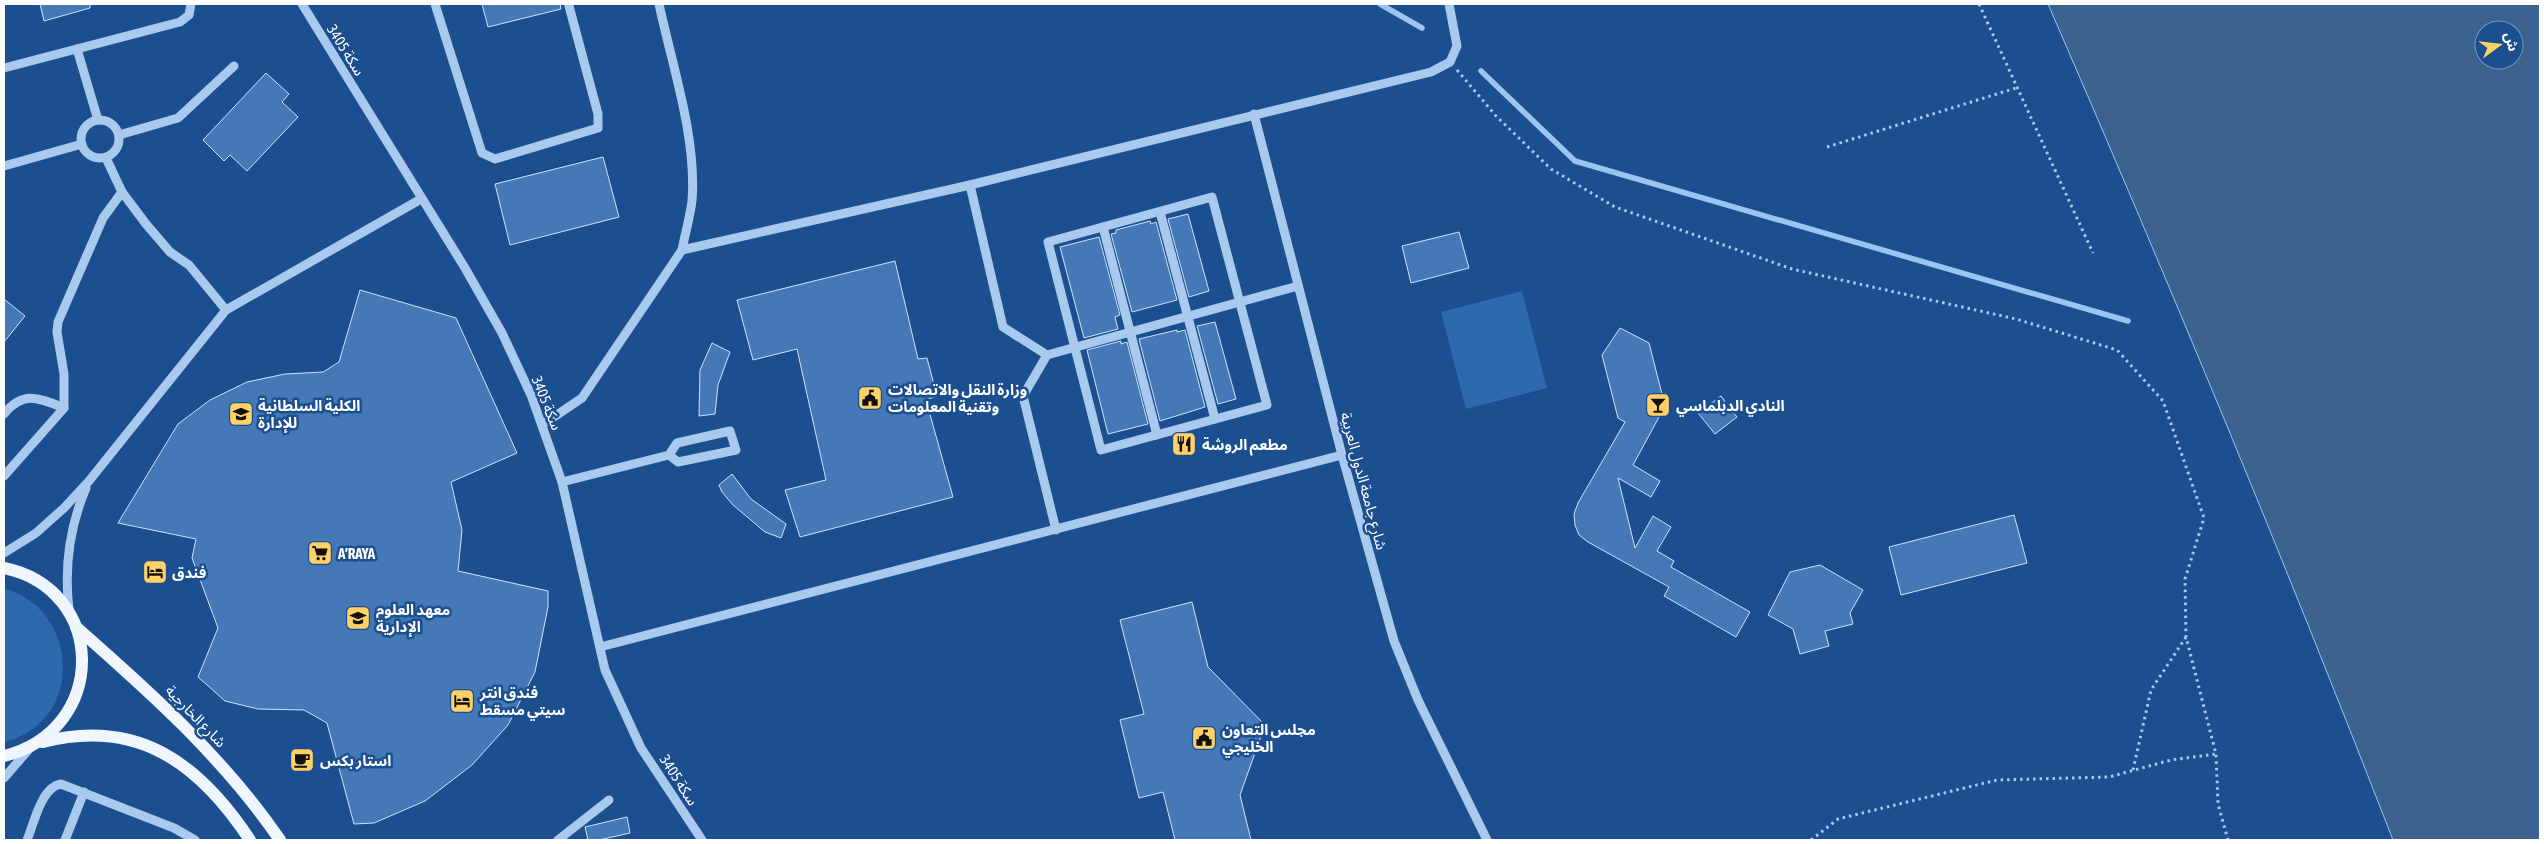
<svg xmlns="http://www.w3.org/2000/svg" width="2544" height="844" font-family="'Asap Condensed','Noto Sans Arabic',sans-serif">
<rect width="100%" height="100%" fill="#1b4f8f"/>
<g fill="#2e69ad">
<path d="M 1522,291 L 1547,388 L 1466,409 L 1441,312 Z"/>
<path d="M 4,588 C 81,611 84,723 4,742 Z"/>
</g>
<path fill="#3c6290" stroke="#9cc4f0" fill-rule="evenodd" d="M 2048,4 L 2540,4 L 2540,840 L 2393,840 C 2284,559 2168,280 2048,4 ZM 2484,30 L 2514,30 L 2514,60 L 2484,60 Z"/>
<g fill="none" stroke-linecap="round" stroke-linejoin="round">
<g stroke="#9cc4f0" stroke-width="5.5">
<path d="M 1380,4 L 1422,28"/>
<path d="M 1481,71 L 1575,161 L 2128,321"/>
</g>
</g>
<g fill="#4478b7" stroke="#cfe3fa">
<path d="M 40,4 L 90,4 L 90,8 L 44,21 Z"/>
<path d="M 482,4 L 560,4 L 561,9 L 488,27 Z"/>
<path d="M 266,73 L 289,94 L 282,102 L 298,117 L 247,171 L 230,155 L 224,161 L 203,140 Z"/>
<path d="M 603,157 L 619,217 L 510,245 L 495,184 Z"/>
<path d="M 1188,214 L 1209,291 L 1189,297 L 1168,219 Z"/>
<path d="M 1150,221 L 1151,224 L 1156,222 L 1177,300 L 1132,312 L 1111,234 L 1116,233 L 1116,230 Z"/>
<path d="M 1459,232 L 1469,268 L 1411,283 L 1402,246 Z"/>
<path d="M 1099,237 L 1120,315 L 1115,317 L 1118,329 L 1084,338 L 1060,247 Z"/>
<path d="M 895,261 L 918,359 L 927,358 L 937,396 L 926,400 L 953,497 L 800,537 L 785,490 L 826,480 L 797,349 L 753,360 L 737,300 Z"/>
<path d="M 360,290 L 456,318 L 517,453 L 451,482 L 462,530 L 458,571 L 548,591 L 548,607 L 535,672 L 508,725 L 472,765 L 425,801 L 374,823 L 354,824 L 327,723 L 304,710 L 258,709 L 225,701 L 198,677 L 218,628 L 192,558 L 196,539 L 118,523 L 178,424 L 210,400 L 247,382 L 285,374 L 323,372 L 339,362 Z"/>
<path d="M 4,299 L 25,316 L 4,342 Z"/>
<path d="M 1215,322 L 1236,399 L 1218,404 L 1197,326 Z"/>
<path d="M 1620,328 L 1649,343 L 1665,406 L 1633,465 L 1660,481 L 1651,497 L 1618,478 L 1635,548 L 1653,516 L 1671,527 L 1657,551 L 1674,561 L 1671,567 L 1750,612 L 1736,637 L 1664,596 L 1669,587 L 1588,542 L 1579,535 L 1575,525 L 1574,514 L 1578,503 L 1625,422 L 1618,418 L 1602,355 Z"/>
<path d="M 1177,330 L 1177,332 L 1185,330 L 1205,407 L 1160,421 L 1139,339 Z"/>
<path d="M 1121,341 L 1121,344 L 1127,342 L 1148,424 L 1108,434 L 1087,350 Z"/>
<path d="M 712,343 L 730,352 L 718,385 L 715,414 L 699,416 L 700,370 Z"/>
<path d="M 1721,396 L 1737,417 L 1715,434 L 1698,413 Z"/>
<path d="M 732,474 L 751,499 L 786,524 L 781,538 L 765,532 L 733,505 L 722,492 L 719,485 Z"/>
<path d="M 2014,515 L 2027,563 L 1901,595 L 1889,547 Z"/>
<path d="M 1820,565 L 1863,590 L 1850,613 L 1853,624 L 1825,631 L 1829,646 L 1800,654 L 1793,629 L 1768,615 L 1790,572 Z"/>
<path d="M 1192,602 L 1208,667 L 1265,725 L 1240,795 L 1251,840 L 1175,840 L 1163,792 L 1139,798 L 1120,720 L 1144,714 L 1120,620 Z"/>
<path d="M 627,817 L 630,833 L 599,840 L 588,840 L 585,827 Z"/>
</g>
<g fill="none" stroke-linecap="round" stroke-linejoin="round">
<g stroke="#a9c9ee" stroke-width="3" stroke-dasharray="2.5 4" stroke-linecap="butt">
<path d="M 1979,4 L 2093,253"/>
<path d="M 1457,70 L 1496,116 L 1551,169 L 1615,207 L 1792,269 L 2016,319 L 2117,350 L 2163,401 L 2204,518 L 2185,579 L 2186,637 L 2216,754 L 2218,804 L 2228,840"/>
<path d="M 1827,147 L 2016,88"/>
<path d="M 2133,770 L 2151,690 L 2186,637"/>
<path d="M 1811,840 L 1838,819 L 1997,780 L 2109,777 L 2171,760 L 2216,754"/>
</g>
<g stroke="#a9c9ee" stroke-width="9">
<path d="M 302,4 L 465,268 L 502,333 L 531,395 L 562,482 L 605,670 L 641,748 L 702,840"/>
<path d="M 435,4 L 482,153 L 495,159 L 598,128 L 598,114 L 569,6"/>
<path d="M 659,4 C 672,65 697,138 692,201 C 690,217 685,234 682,250"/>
<path d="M 77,49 L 98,120"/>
<path d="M 4,68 L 180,22 L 189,15 L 191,4"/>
<path d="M 1254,114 L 1342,455 L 1394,641 L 1418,700 L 1487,840"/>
<circle cx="100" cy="139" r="19"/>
<path d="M 119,135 L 178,118 L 234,66"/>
<path d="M 106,158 L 122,192 L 146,224 L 170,252 L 189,265 L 226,310"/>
<path d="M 4,166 L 82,144"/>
<path d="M 970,185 L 1003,327 L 1047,355"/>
<path d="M 1212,197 L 1267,405 L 1101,450 L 1048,242 Z"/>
<path d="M 1160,212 L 1215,419"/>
<path d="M 1103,227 L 1157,435"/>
<path d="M 4,414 C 23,390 39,398 64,408"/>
<path d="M 542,425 L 582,398 L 682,250 L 970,185 L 1431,72 L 1450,62 L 1457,46 L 1449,4"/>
<path d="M 4,476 L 64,408 L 64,374 L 57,332 L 58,322 L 103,218 L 122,192"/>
<path d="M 562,482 L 669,455 L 678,462 L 736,450 L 730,431 L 677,443 L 669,455"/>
<path d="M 1056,530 L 1023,396 L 1047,355 L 1298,286"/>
<path d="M 4,553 L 36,533 L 64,508 L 89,481 L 226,310 L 421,199"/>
<path d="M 69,610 C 64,567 69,528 86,488"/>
<path d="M 600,647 L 1342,455"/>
<path d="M 4,778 L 30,748"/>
<path d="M 27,840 C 34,824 41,787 61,784 L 174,828 L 195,840"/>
<path d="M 65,840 L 84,792"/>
<path d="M 558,840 L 609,800"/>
</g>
<g stroke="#f0f6ff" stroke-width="12">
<path d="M 4,568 C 107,589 109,730 4,756"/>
<path d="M 76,627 C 150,692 224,758 280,840"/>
<path d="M 43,742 C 138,718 199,763 250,840"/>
</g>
</g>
<defs>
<symbol id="civic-square" viewBox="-11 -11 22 22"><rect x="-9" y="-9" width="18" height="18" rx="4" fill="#ffd166" stroke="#1b4f8f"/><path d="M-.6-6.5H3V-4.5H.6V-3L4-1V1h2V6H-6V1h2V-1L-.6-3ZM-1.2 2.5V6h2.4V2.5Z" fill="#111"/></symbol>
<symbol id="bar-square" viewBox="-11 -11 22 22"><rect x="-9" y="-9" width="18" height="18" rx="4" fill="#ffd166" stroke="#1b4f8f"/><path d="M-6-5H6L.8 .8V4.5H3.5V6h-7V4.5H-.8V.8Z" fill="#111"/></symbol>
<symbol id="university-square" viewBox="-11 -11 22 22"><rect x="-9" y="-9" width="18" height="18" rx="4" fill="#ffd166" stroke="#1b4f8f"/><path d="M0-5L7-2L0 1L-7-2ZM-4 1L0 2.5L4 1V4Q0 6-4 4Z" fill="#111"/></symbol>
<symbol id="restaurant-square" viewBox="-11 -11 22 22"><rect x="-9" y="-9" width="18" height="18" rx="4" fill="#ffd166" stroke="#1b4f8f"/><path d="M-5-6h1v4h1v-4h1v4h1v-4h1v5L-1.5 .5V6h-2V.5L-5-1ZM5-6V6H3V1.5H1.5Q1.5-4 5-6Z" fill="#111"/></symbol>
<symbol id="supermarket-square" viewBox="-11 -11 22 22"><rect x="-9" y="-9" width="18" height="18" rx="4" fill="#ffd166" stroke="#1b4f8f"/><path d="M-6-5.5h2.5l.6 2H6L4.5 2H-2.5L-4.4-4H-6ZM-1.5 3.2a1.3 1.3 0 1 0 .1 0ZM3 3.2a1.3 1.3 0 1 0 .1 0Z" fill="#111"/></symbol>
<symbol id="hotel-square" viewBox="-11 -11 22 22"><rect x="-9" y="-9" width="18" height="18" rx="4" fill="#ffd166" stroke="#1b4f8f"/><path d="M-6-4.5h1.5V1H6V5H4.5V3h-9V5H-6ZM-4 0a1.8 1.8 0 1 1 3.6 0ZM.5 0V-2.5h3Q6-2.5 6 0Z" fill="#111"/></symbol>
<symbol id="school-square" viewBox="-11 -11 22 22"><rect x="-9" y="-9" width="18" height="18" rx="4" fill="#ffd166" stroke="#1b4f8f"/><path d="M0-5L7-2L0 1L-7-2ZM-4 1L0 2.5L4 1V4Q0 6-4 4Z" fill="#111"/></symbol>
<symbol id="cafe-square" viewBox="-11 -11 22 22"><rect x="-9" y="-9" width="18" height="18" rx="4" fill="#ffd166" stroke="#1b4f8f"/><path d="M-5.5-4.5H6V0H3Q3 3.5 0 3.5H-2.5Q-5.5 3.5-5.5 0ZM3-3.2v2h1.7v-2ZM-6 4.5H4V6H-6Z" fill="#111"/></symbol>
</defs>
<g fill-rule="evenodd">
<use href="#civic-square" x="856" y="384" width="28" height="28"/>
<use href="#bar-square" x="1644" y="391" width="28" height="28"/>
<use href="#university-square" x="227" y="400" width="28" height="28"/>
<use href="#restaurant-square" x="1170" y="430" width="28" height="28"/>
<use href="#supermarket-square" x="306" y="539" width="28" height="28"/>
<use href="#hotel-square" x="141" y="558" width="28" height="28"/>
<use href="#school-square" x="344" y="604" width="28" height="28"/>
<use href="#hotel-square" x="448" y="687" width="28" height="28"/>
<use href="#civic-square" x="1190" y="724" width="28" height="28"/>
<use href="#cafe-square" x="288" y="746" width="28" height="28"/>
</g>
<g text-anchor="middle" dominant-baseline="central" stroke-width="5" stroke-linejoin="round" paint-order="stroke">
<g font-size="15" fill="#fff" stroke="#1b4f8f">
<text transform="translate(346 50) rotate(58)">سكة 3405</text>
<text transform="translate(547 403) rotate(68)">سكة 3405</text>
<text transform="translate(1364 481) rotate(75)">شارع جامعة الدول العربية</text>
<text transform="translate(196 716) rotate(46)">شارع الخارجية</text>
<text transform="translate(679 780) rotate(57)">سكة 3405</text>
</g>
<g font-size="15" font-weight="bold" fill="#fff" stroke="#1b4f8f" text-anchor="start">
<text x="888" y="389">وزارة النقل والاتصالات<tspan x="888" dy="17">وتقنية المعلومات</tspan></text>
<text x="258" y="405">الكلية السلطانية<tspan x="258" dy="17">للإدارة</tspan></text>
<text x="1676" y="405">النادي الدبلماسي</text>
<text x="1202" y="444">مطعم الروشة</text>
<text x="338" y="553">A’RAYA</text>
<text x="172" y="572">فندق</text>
<text x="376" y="609">معهد العلوم<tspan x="376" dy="17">الإدارية</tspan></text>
<text x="480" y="692">فندق انتر<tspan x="480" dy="17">سيتي مسقط</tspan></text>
<text x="1222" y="729">مجلس التعاون<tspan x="1222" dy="17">الخليجي</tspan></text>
<text x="320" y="760">استار بكس</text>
</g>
</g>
<rect width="2544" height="844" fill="none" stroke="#ffffff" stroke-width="10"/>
<g transform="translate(2499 45) rotate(75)"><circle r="24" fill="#1b4f8f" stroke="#7695bc"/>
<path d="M0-4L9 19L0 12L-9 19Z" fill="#ffd166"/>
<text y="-8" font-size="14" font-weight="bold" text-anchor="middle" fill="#ffffff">ش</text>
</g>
</svg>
